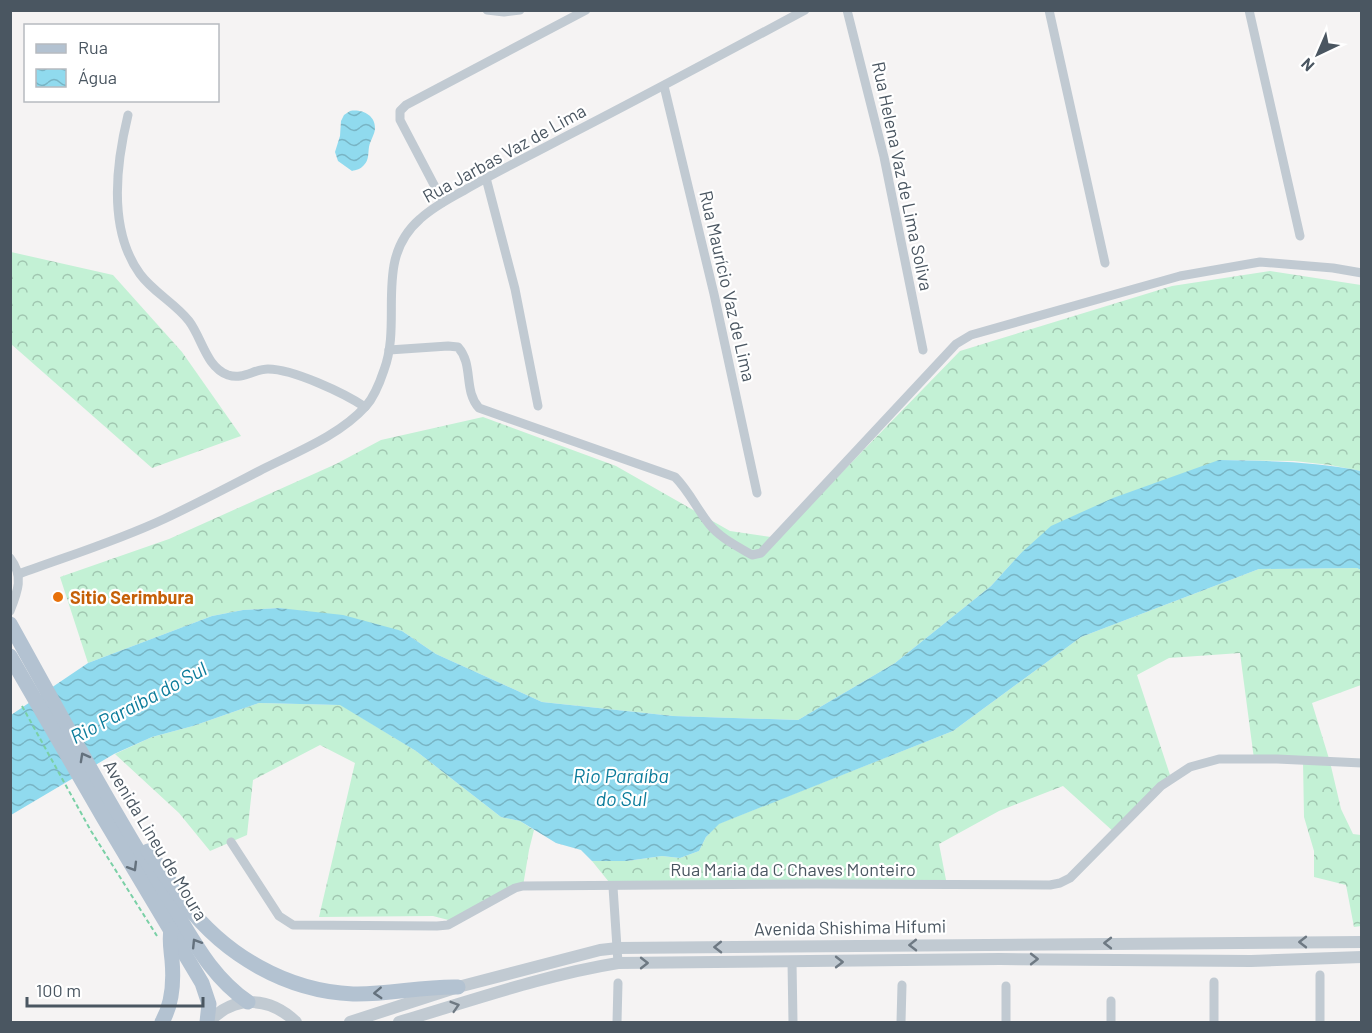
<svg xmlns="http://www.w3.org/2000/svg" width="1372" height="1033" font-family="Barlow,sans-serif">
<defs>
<pattern id="forest-crowns" width="20" height="18" patternUnits="userSpaceOnUse" patternTransform="scale(1.5)"><rect width="20" height="18" fill="#c3f1d5"/><path d="M2 6a3 3 0 1 1 6 0M12 15a3 3 0 1 1 6 0" fill="none" stroke="#a0c6b0"/></pattern>
<pattern id="water-waves" width="16" height="10" patternUnits="userSpaceOnUse" patternTransform="scale(1.5)"><rect width="16" height="10" fill="#90daee"/><path d="M0 5q4-4 8 0t8 0" fill="none" stroke="#78b4c4"/></pattern>
</defs>
<rect width="100%" height="100%" fill="#f5f3f3"/>
<g fill="url(#forest-crowns)">
<path d="M 11,252 L 113,275 L 182,352 L 241,436 L 152,468 L 11,344 Z"/>
<path d="M 1270,271 L 1361,285 L 1361,471 L 1330,465 L 1294,461 L 1220,460 L 1021,553 L 991,586 L 895,663 L 798,720 L 673,716 L 542,702 L 436,654 L 402,631 L 279,608 L 243,610 L 212,616 L 88,663 L 60,577 L 169,539 L 336,464 L 381,440 L 483,417 L 616,466 L 730,531 L 778,538 L 960,351 L 1172,286 Z"/>
<path d="M 1357,568 L 1361,570 L 1361,685 L 1312,703 L 1330,762 L 1341,809 L 1353,834 L 1361,835 L 1361,926 L 1354,927 L 1346,885 L 1314,877 L 1314,851 L 1304,817 L 1303,761 L 1254,759 L 1240,653 L 1169,658 L 1137,675 L 1171,778 L 1115,833 L 1063,786 L 999,811 L 939,844 L 947,885 L 613,887 L 592,861 L 627,861 L 662,856 L 680,858 L 699,851 L 706,837 L 718,824 L 953,731 L 1081,637 L 1259,569 Z"/>
<path d="M 259,703 L 341,705 L 416,751 L 501,817 L 520,821 L 534,830 L 529,850 L 523,886 L 456,922 L 433,916 L 319,917 L 355,763 L 320,745 L 253,780 L 247,835 L 210,851 L 179,813 L 115,754 L 152,737 L 193,726 Z"/>
</g>
<g fill="url(#water-waves)">
<path d="M 350,111 C 362,109 375,115 375,128 C 375,134 370,141 369,147 C 368,153 369,160 364,165 C 361,169 356,170 352,171 L 338,161 L 335,152 L 340,136 L 341,121 L 344,115 Z"/>
<path d="M 1219,460 C 1268,461 1314,461 1361,471 L 1361,570 L 1357,568 L 1259,569 L 1081,637 L 953,731 L 719,824 L 706,837 L 699,851 L 680,858 L 662,856 L 627,861 L 592,861 L 581,850 L 556,843 L 520,821 L 501,817 L 416,751 L 340,705 L 259,703 L 193,726 L 152,737 L 114,754 L 11,815 L 11,715 L 88,663 L 212,616 L 243,610 L 279,608 L 343,615 L 402,631 L 436,654 L 542,702 L 673,716 L 798,720 L 895,663 L 991,586 L 1021,553 L 1051,526 L 1113,498 Z"/>
</g>
<g fill="none" stroke-linecap="round" stroke-linejoin="round">
<path stroke="#7ad0a6" stroke-width="2" stroke-dasharray="4.5 3" stroke-linecap="butt" d="M 22,706 L 91,831 L 157,936"/>
<g stroke="#c1cad2" stroke-width="9">
<path d="M 487,10 L 504,12 L 520,10"/>
<path d="M 847,10 L 884,157 L 923,350"/>
<path d="M 1049,10 L 1105,263"/>
<path d="M 1249,10 L 1300,236"/>
<path d="M 664,86 L 714,294 L 757,493"/>
<path d="M 128,115 C 116,164 108,230 140,274 C 153,292 175,303 189,321 C 202,338 206,367 228,375 C 243,380 254,369 268,369 C 293,369 344,393 365,407"/>
<path d="M 486,178 L 515,289 L 538,406"/>
<path d="M 443,202 L 400,120 L 400,111 L 406,105 L 586,10"/>
<path d="M 389,350 L 448,346 L 458,347 C 474,365 463,390 479,408 L 675,477 C 689,491 697,509 709,524 C 720,538 737,546 752,555 L 761,553 L 956,344 L 971,335 L 1180,276 L 1260,262 L 1333,268 L 1362,273"/>
<path d="M 10,558 C 24,576 18,591 10,611"/>
<path d="M 19,574 C 68,556 117,541 164,519 C 198,503 232,485 265,468 C 299,451 340,435 366,406 C 375,396 380,382 384,370 C 403,319 373,260 420,219 C 432,208 448,199 463,191 C 494,173 527,157 559,140 C 641,98 723,54 805,10"/>
<path d="M 231,842 L 279,916 L 293,925 L 437,926 L 448,925 L 515,888 L 523,886 L 817,884 L 1050,885 L 1060,883 L 1070,878 L 1161,786 L 1190,767 L 1219,759 L 1277,759 L 1362,763"/>
<path d="M 613,887 L 618,963"/>
<path d="M 792,962 L 793,1022"/>
<path d="M 1320,975 L 1320,1022"/>
<path d="M 617,1022 L 618,983"/>
<path d="M 901,1022 L 902,985"/>
<path d="M 1006,1022 L 1006,986"/>
<path d="M 1111,1022 L 1111,1001"/>
<path d="M 1214,1022 L 1214,982"/>
</g>
<g stroke="#c1cad2" stroke-width="12">
<path d="M 209,1022 C 235,994 270,997 296,1022"/>
<path d="M 350,1022 L 458,987 L 600,950 L 618,948 L 1362,942"/>
<path d="M 399,1022 C 471,1001 544,975 618,963 L 1000,959 L 1251,961 L 1362,957"/>
</g>
<g stroke="#b3c2d1" stroke-width="15">
<path d="M 10,624 C 61,716 111,809 167,898 C 192,937 209,975 248,1002"/>
<path d="M 10,656 L 103,817 L 202,983 L 209,1004 L 207,1022"/>
<path d="M 148,851 C 161,868 172,886 185,903 C 225,955 286,991 353,994 C 388,995 422,986 458,987"/>
<path d="M 162,1022 C 173,1003 174,982 172,960 C 171,950 169,940 171,930"/>
</g>
</g>
<defs><path id="oneway-chevron" d="M-2-3.5L2.5 0L-2 3.5" fill="none" stroke-width="1.6" stroke-linecap="round" stroke-linejoin="round" transform="scale(1.5)"/></defs>
<g stroke="#64717d">
<use href="#oneway-chevron" transform="translate(84 757) rotate(-119)"/>
<use href="#oneway-chevron" transform="translate(133 867) rotate(59)"/>
<use href="#oneway-chevron" transform="translate(196 943) rotate(-122)"/>
<use href="#oneway-chevron" transform="translate(378 993) rotate(177)"/>
</g>
<g stroke="#6e7983">
<use href="#oneway-chevron" transform="translate(1303 942) rotate(180)"/>
<use href="#oneway-chevron" transform="translate(1108 943) rotate(180)"/>
<use href="#oneway-chevron" transform="translate(913 945) rotate(179)"/>
<use href="#oneway-chevron" transform="translate(718 947) rotate(179)"/>
<use href="#oneway-chevron" transform="translate(1034 959)"/>
<use href="#oneway-chevron" transform="translate(839 962)"/>
<use href="#oneway-chevron" transform="translate(644 963)"/>
<use href="#oneway-chevron" transform="translate(455 1006) rotate(-17)"/>
</g>
<circle fill="#e8710a" stroke="#fff" stroke-width="2" cx="58" cy="597" r="6"/>
<g text-anchor="middle" dominant-baseline="central" stroke-width="4.5" stroke-linejoin="round" paint-order="stroke">
<g font-size="18" fill="#4a5661" stroke="#fff">
<text transform="translate(504 153) rotate(-29)">Rua Jarbas Vaz de Lima</text>
<text transform="translate(903 176) rotate(78)">Rua Helena Vaz de Lima Soliva</text>
<text transform="translate(728 286) rotate(77)">Rua Maurício Vaz de Lima</text>
<text transform="translate(156 840) rotate(59)">Avenida Lineu de Moura</text>
<text x="793" y="869">Rua Maria da C Chaves Monteiro</text>
<text transform="translate(850 927) rotate(-1)">Avenida Shishima Hifumi</text>
</g>
<g font-size="18" font-weight="bold" fill="#c56008" stroke="#fff" text-anchor="start">
<text x="70" y="597">Sitio Serimbura</text>
</g>
<g font-size="20" font-style="italic" fill="#0c7c9b" stroke="#fff">
<text transform="translate(138 702) rotate(-28)">Rio Paraíba do Sul</text>
<text x="621" y="775">Rio Paraíba<tspan x="621" dy="23">do Sul</tspan></text>
</g>
</g>
<rect width="1372" height="1033" fill="none" stroke="#4a5661" stroke-width="24"/>
<rect x="24" y="24" width="195" height="78" fill="#ffffff" stroke="#b7bbc0" stroke-width="1.5"/>
<rect x="36" y="44" width="30" height="9" fill="#b3c2d1" stroke="#b7bbc0" stroke-width="1.5"/>
<text x="78" y="54" font-size="18" fill="#4a5661">Rua</text>
<rect x="36" y="69" width="30" height="18" fill="url(#water-waves)" stroke="#b7bbc0" stroke-width="1.5"/>
<text x="78" y="84" font-size="18" fill="#4a5661">Água</text>
<g transform="translate(1318 54) rotate(224)" stroke="#ffffff" stroke-width="4.5" paint-order="stroke">
<path d="M0-4.5L10 22L0 15L-10 22Z" fill="#4a5661"/>
<text y="-9" font-size="16" font-weight="bold" text-anchor="middle" fill="#4a5661">N</text>
</g>
<path d="M27 997v9h176v-9" fill="none" stroke="#4a5661" stroke-width="3"/>
<text x="36" y="997" font-size="18" fill="#4a5661" stroke="#ffffff" stroke-width="4.5" paint-order="stroke">100 m</text>
</svg>
